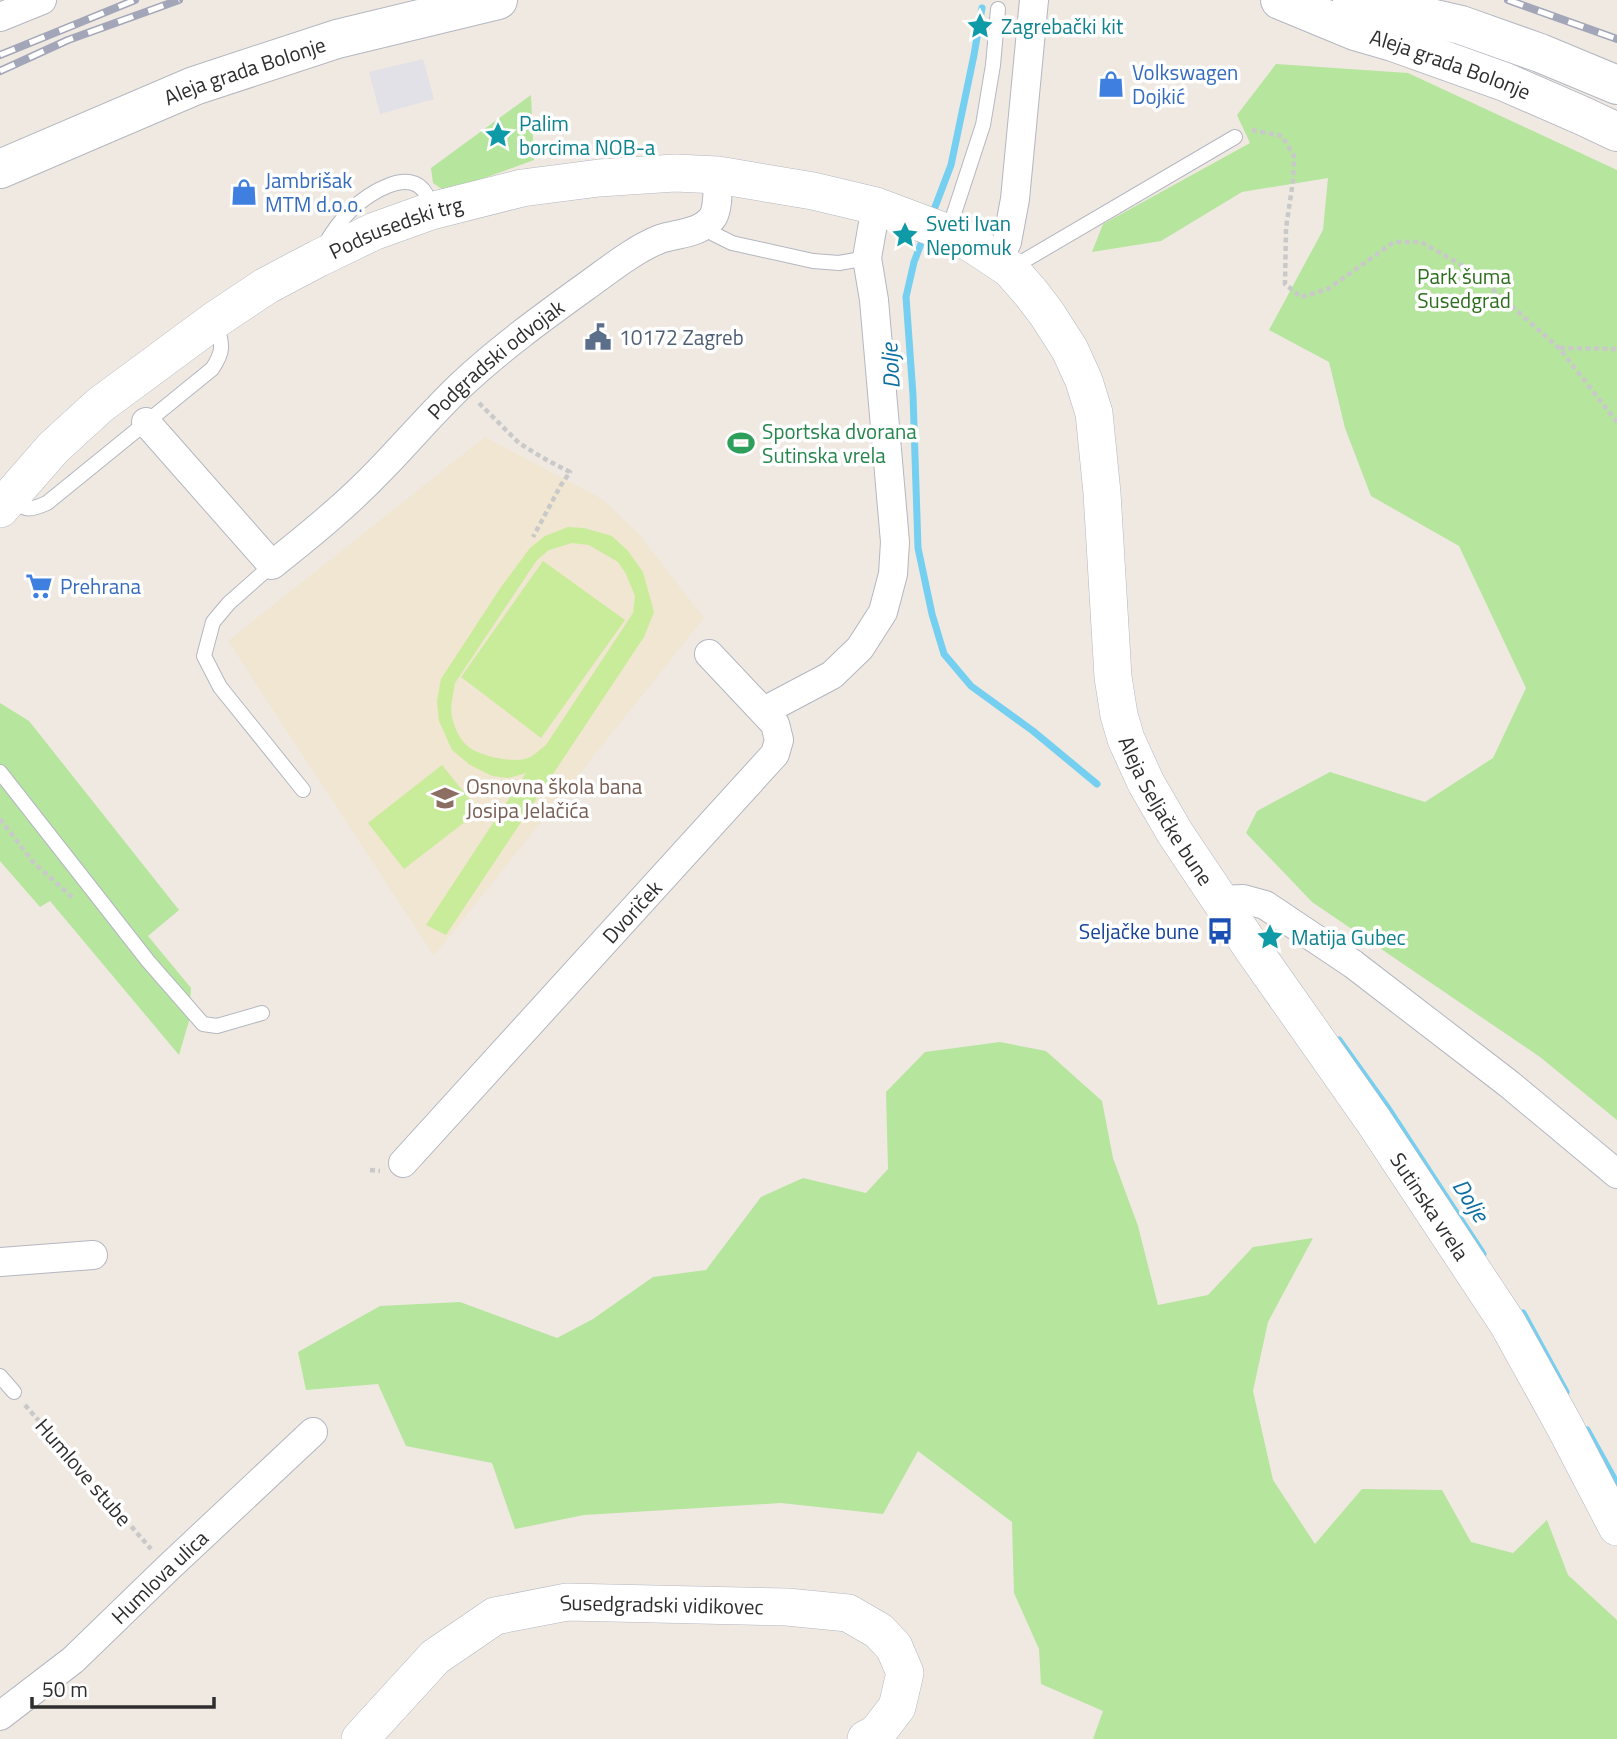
<svg xmlns="http://www.w3.org/2000/svg" width="1617" height="1739" font-family="'Titillium Web',sans-serif">
<rect width="100%" height="100%" fill="#efe9e1"/>
<path fill="#e3e1e8" d="M 423,59 L 434,99 L 380,114 L 369,72 Z"/>
<path fill="#f0e6d1" d="M 485,437 L 602,499 L 638,533 L 704,618 L 434,956 L 228,641 Z"/>
<g fill="#b6e59e">
<path d="M 1276,64 L 1408,73 L 1617,170 L 1617,1120 L 1540,1057 L 1312,902 L 1246,833 L 1257,811 L 1330,772 L 1425,802 L 1493,758 L 1526,688 L 1459,546 L 1371,496 L 1345,428 L 1329,362 L 1269,330 L 1323,230 L 1328,178 L 1242,192 L 1161,241 L 1092,252 L 1103,224 L 1250,143 L 1237,115 Z"/>
<path d="M 531,95 L 534,160 L 446,192 L 433,183 L 431,168 Z"/>
<path d="M 0,703 L 29,721 L 179,910 L 148,936 L 191,988 L 189,1021 L 179,1055 L 50,901 L 40,907 L 0,861 Z"/>
<path d="M 1000,1042 L 1046,1051 L 1102,1101 L 1113,1158 L 1138,1226 L 1158,1305 L 1208,1295 L 1253,1247 L 1313,1238 L 1268,1322 L 1253,1391 L 1273,1480 L 1315,1544 L 1362,1489 L 1442,1490 L 1471,1542 L 1513,1553 L 1547,1520 L 1568,1575 L 1617,1620 L 1617,1739 L 1093,1739 L 1103,1711 L 1041,1684 L 1039,1649 L 1014,1593 L 1012,1522 L 918,1451 L 883,1514 L 781,1503 L 584,1515 L 515,1529 L 492,1463 L 406,1446 L 378,1384 L 306,1390 L 298,1352 L 380,1306 L 460,1302 L 557,1338 L 593,1319 L 653,1277 L 706,1270 L 761,1197 L 803,1178 L 866,1193 L 888,1169 L 886,1092 L 925,1052 Z"/>
</g>
<g fill="#c9ec9a" fill-rule="evenodd">
<path d="M 568,527 L 584,528 L 612,536 L 628,551 L 643,572 L 654,612 L 644,637 L 446,935 L 426,925 L 526,773 L 509,778 L 492,776 L 470,765 L 452,750 L 439,721 L 437,701 L 441,679 L 499,590 L 530,548 L 545,536 ZM 572,543 L 589,545 L 618,562 L 626,574 L 635,596 L 633,613 L 546,745 C 540,749 534,756 528,758 C 514,763 483,757 470,748 C 461,741 456,732 453,721 C 449,709 453,696 455,683 L 537,560 L 549,550 Z"/>
<path d="M 543,561 L 625,620 L 541,738 L 461,677 Z"/>
<path d="M 442,765 L 479,811 L 404,869 L 368,823 Z"/>
</g>
<g fill="none" stroke-linecap="round" stroke-linejoin="round">
<g stroke="#75cff0" stroke-width="7">
<path d="M 932,215 L 951,165 L 974,55 L 982,8"/>
<path d="M 924,236 L 914,262 L 906,297 L 913,395 L 918,548 L 932,614 L 944,654 L 971,686 L 1033,731 L 1097,784"/>
<path d="M 1339,1040 L 1387,1107 L 1483,1254"/>
<path d="M 1523,1313 L 1566,1392"/>
<path d="M 1587,1430 L 1617,1484"/>
</g>
<defs>
<g id="service">
<path d="M 705,225 L 714,234 L 732,243 L 813,261 L 839,263 L 867,258"/>
<path d="M 948,232 L 983,125 L 993,65 L 998,9"/>
<path d="M 325,245 C 332,232 340,221 351,210 C 367,195 410,165 426,194 C 428,198 429,205 430,210"/>
<path d="M 1010,269 L 1235,137"/>
<path d="M 10,498 C 25,511 29,511 47,503 L 212,369 C 225,350 222,344 216,322"/>
<path d="M 272,565 L 229,603 L 213,622 L 204,656 L 220,687 L 303,790"/>
<path d="M 0,772 L 148,961 L 203,1024 L 217,1026 L 262,1013"/>
<path d="M 0,1376 L 14,1392"/>
</g>
<g id="minor">
<path d="M 0,17 L 42,0"/>
<path d="M 998,260 L 1007,242 L 1015,199 L 1034,0"/>
<path id="s1" d="M 146,422 L 272,565 C 311,534 349,503 383,467 C 409,440 433,412 460,386 C 498,350 542,318 585,287 C 609,270 633,250 660,239 C 678,233 701,234 713,217 C 719,206 717,187 718,175"/>
<path d="M 764,711 L 832,675 L 860,648 L 883,612 L 893,574 L 895,542 L 874,300 L 867,258 L 876,206"/>
<path d="M 1221,900 L 1243,899 L 1265,905 L 1353,964 L 1509,1084 L 1617,1174"/>
<path id="s2" d="M 403,1163 L 775,754 L 779,740 L 775,724 L 709,654"/>
<path d="M 0,1262 L 93,1255"/>
<path id="s3" d="M 0,1716 L 73,1660 L 168,1568 L 313,1432"/>
</g>
<g id="tertiary">
<path id="s4" d="M 0,509 L 53,448 L 100,405 L 215,320 L 266,286 L 319,258 L 375,231 L 431,211 L 522,188 L 599,178 L 675,173 L 718,175 L 813,191 L 876,206 L 964,239 L 980,249 L 1010,269 L 1031,293 L 1047,314 L 1070,350 L 1084,381 L 1094,413 L 1102,493 L 1113,677 L 1119,715 L 1126,739 L 1146,783 L 1175,833 L 1252,948 L 1373,1120 L 1508,1324 L 1565,1427 L 1617,1527"/>
<path id="s5" d="M 360,1739 L 435,1657 L 495,1616 L 567,1602 L 787,1607 L 848,1613 L 879,1631 L 894,1647 L 905,1673 L 897,1707 L 877,1733 L 866,1739"/>
</g>
<g id="secondary">
<path id="s6" d="M 1280,0 L 1355,31 L 1393,42 L 1505,82 L 1583,116 L 1617,132"/>
<path d="M 1352,0 L 1461,25 L 1540,53 L 1617,85"/>
<path id="s7" d="M 0,169 L 194,86 L 337,39 L 498,0"/>
</g>
</defs>
<use href="#service" stroke="#b4b7c1" stroke-width="16"/>
<use href="#minor" stroke="#b4b7c1" stroke-width="30"/>
<use href="#tertiary" stroke="#b4b7c1" stroke-width="38"/>
<use href="#secondary" stroke="#b4b7c1" stroke-width="40"/>
<g stroke="#c9c9c9" stroke-width="4.5" stroke-dasharray="5 3.5" stroke-linecap="butt">
<path d="M 1252,130 L 1282,136 L 1294,156 L 1293,181 L 1286,228 L 1285,284 L 1301,297 L 1328,289 L 1394,242 L 1421,242 L 1472,271 L 1559,348 L 1617,422"/>
<path d="M 1560,348 L 1617,349"/>
<path d="M 479,403 L 519,443 L 543,458 L 570,472 L 561,485 L 533,537"/>
<path d="M 0,819 L 33,862 L 73,898"/>
<path d="M 370,1170 L 380,1171"/>
<path d="M 25,1405 L 151,1549"/>
</g>
<use href="#service" stroke="#fff" stroke-width="14"/>
<use href="#minor" stroke="#fff" stroke-width="28"/>
<use href="#tertiary" stroke="#fff" stroke-width="37"/>
<use href="#secondary" stroke="#fff" stroke-width="38"/>
<defs>
<g id="rail">
<path d="M 1508,0 L 1617,39"/>
<path d="M 0,55 L 135,0"/>
<path d="M 0,71 L 68,40 L 179,0"/>
</g>
</defs>
<use href="#rail" stroke="#a3a6b8" stroke-width="8"/>
<use href="#rail" stroke="#fff" stroke-width="5" stroke-dasharray="16" stroke-linecap="butt"/>
</g>
<defs>
<symbol id="sight-bare" viewBox="-9 -9 18 18"><path d="M0-6L1.8-2.2L6-1.7L2.9 1.2L3.7 5.4L0 3.3L-3.7 5.4L-2.9 1.2L-6-1.7L-1.8-2.2Z" fill="#0f9aa8" stroke="#fff" stroke-width="2.5" paint-order="stroke"/></symbol>
<symbol id="shop-bare" viewBox="-9 -9 18 18"><path d="M-5-2.5h2.3a2.7 3.5 0 0 1 5.4 0H5L5.5 6h-11ZM-1.5-2.5h3a1.5 2.3 0 0 0-3 0Z" fill="#3f7fe0" stroke="#fff" stroke-width="2.5" paint-order="stroke"/></symbol>
<symbol id="civic-bare" viewBox="-9 -9 18 18"><path d="M-.6-6.5H3V-4.5H.6V-3L4-1V1h2V6H-6V1h2V-1L-.6-3ZM-1.2 2.5V6h2.4V2.5Z" fill="#5c6f8a" stroke="#fff" stroke-width="2.5" paint-order="stroke"/></symbol>
<symbol id="stadium-bare" viewBox="-9 -9 18 18"><path d="M0-5a6.5 5 0 1 0 0 10a6.5 5 0 1 0 0-10ZM-3.5-1.8h7v3.6h-7Z" fill="#2e9e5b" stroke="#fff" stroke-width="2.5" paint-order="stroke"/></symbol>
<symbol id="supermarket-bare" viewBox="-9 -9 18 18"><path d="M-6-5.5h2.5l.6 2H6L4.5 2H-2.5L-4.4-4H-6ZM-1.5 3.2a1.3 1.3 0 1 0 .1 0ZM3 3.2a1.3 1.3 0 1 0 .1 0Z" fill="#3f7fe0" stroke="#fff" stroke-width="2.5" paint-order="stroke"/></symbol>
<symbol id="school-bare" viewBox="-9 -9 18 18"><path d="M0-5L7-2L0 1L-7-2ZM-4 1L0 2.5L4 1V4Q0 6-4 4Z" fill="#8d6e63" stroke="#fff" stroke-width="2.5" paint-order="stroke"/></symbol>
<symbol id="bus-bare" viewBox="-9 -9 18 18"><path d="M-5-6H5V4H4V6H2V4H-2V6H-4V4H-5ZM-3.5-4V0h7V-4ZM-3.5 1.2v1.5H-2V1.2ZM2 1.2v1.5H3.5V1.2Z" fill="#1a4fb4" stroke="#fff" stroke-width="2.5" paint-order="stroke"/></symbol>
</defs>
<g fill-rule="evenodd">
<use href="#sight-bare" x="961" y="7" width="38" height="38"/>
<use href="#shop-bare" x="1092" y="65" width="38" height="38"/>
<use href="#sight-bare" x="479" y="116" width="38" height="38"/>
<use href="#shop-bare" x="225" y="173" width="38" height="38"/>
<use href="#sight-bare" x="886" y="216" width="38" height="38"/>
<use href="#civic-bare" x="579" y="318" width="38" height="38"/>
<use href="#stadium-bare" x="722" y="424" width="38" height="38"/>
<use href="#supermarket-bare" x="20" y="567" width="38" height="38"/>
<use href="#school-bare" x="426" y="779" width="38" height="38"/>
<use href="#bus-bare" x="1201" y="912" width="38" height="38"/>
<use href="#sight-bare" x="1251" y="918" width="38" height="38"/>
</g>
<g text-anchor="middle" dominant-baseline="central" stroke-width="7" stroke-linejoin="round" paint-order="stroke">
<g font-size="21" fill="#0d838f" stroke="#fff" text-anchor="start">
<text x="1001" y="26">Zagrebački kit</text>
<text x="519" y="123">Palim<tspan x="519" dy="24">borcima NOB-a</tspan></text>
<text x="926" y="223">Sveti Ivan<tspan x="926" dy="24">Nepomuk</tspan></text>
<text x="1291" y="937">Matija Gubec</text>
</g>
<g font-size="21" fill="#2e2e2e" stroke="#fff">
<text stroke="none"><textPath href="#s6" startOffset="182">Aleja grada Bolonje</textPath></text>
<text stroke="none"><textPath href="#s7" startOffset="264">Aleja grada Bolonje</textPath></text>
<text stroke="none"><textPath href="#s4" startOffset="492">Podsusedski trg</textPath></text>
<text stroke="none"><textPath href="#s1" startOffset="495">Podgradski odvojak</textPath></text>
<text stroke="none"><textPath href="#s4" startOffset="1710">Aleja Seljačke bune</textPath></text>
<text stroke="none"><textPath href="#s2" startOffset="340">Dvoriček</textPath></text>
<text stroke="none"><textPath href="#s4" startOffset="2186">Sutinska vrela</textPath></text>
<text transform="translate(84 1472) rotate(49)">Humlove stube</text>
<text stroke="none"><textPath href="#s3" startOffset="212">Humlova ulica</textPath></text>
<text stroke="none"><textPath href="#s5" startOffset="352">Susedgradski vidikovec</textPath></text>
</g>
<g font-size="21" fill="#366cbe" stroke="#fff" text-anchor="start">
<text x="1132" y="72">Volkswagen<tspan x="1132" dy="24">Dojkić</tspan></text>
<text x="265" y="180">Jambrišak<tspan x="265" dy="24">MTM d.o.o.</tspan></text>
<text x="60" y="586">Prehrana</text>
</g>
<g font-size="21" fill="#2c6e1b" stroke="#fff">
<text x="1464" y="276">Park šuma<tspan x="1464" dy="24">Susedgrad</tspan></text>
</g>
<g font-size="21" fill="#4e5e75" stroke="#fff" text-anchor="start">
<text x="619" y="337">10172 Zagreb</text>
</g>
<g font-size="21" fill="#27864d" stroke="#fff" text-anchor="start">
<text x="762" y="431">Sportska dvorana<tspan x="762" dy="24">Sutinska vrela</tspan></text>
</g>
<g font-size="21" fill="#785e54" stroke="#fff" text-anchor="start">
<text x="466" y="786">Osnovna škola bana<tspan x="466" dy="24">Josipa Jelačića</tspan></text>
</g>
<g font-size="21" fill="#164399" stroke="#fff" text-anchor="end">
<text x="1199" y="931">Seljačke bune</text>
</g>
<g font-size="23" font-style="italic" fill="#0d6fa3" stroke="#fff">
<text transform="translate(890 366) rotate(-93)">Dolje</text>
<text transform="translate(1471 1200) rotate(57)">Dolje</text>
</g>
</g>
<path d="M32 1697v10h182v-10" fill="none" stroke="#2e2e2e" stroke-width="3.5"/>
<text x="42" y="1697" font-size="21" fill="#2e2e2e" stroke="#ffffff" stroke-width="5" paint-order="stroke">50 m</text>
</svg>
